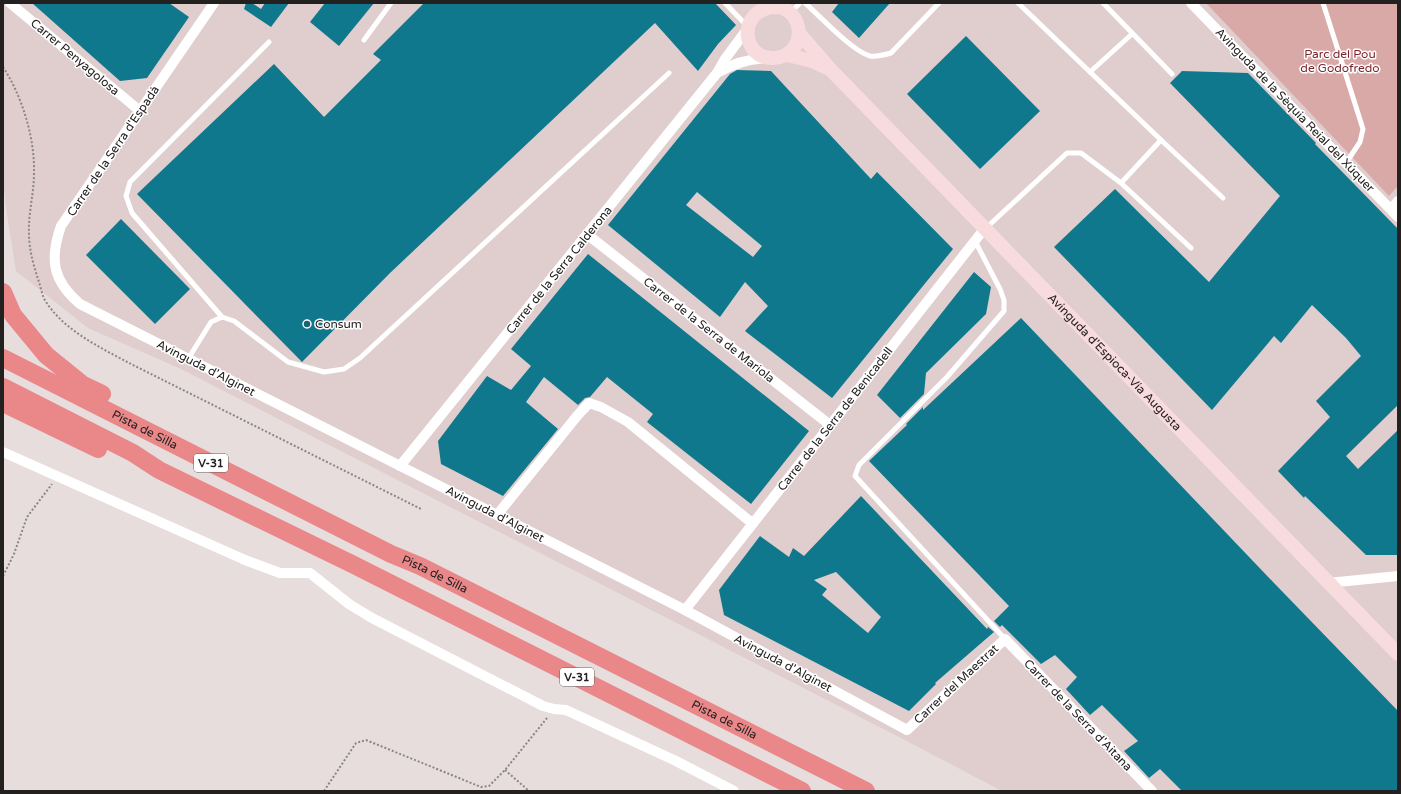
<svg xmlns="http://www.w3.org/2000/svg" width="1401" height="794" font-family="'Varela Round',sans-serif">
<rect width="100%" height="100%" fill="#e7dddd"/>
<path fill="#e0cdcd" d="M 3,3 L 1222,3 L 1398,188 L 1398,791 L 1002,791 L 899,737 L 181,369 L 88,328 L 16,271 L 6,208 L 3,178 Z"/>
<path fill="#d9a9a8" d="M 1206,3 L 1398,3 L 1398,186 L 1389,196 Z"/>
<g fill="#0f788c" fill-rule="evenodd">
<path d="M 32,3 L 169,3 L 189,17 L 147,78 L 120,81 Z"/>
<path d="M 246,3 L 252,3 L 261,9 L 265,3 L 289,3 L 271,27 L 244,9 Z"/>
<path d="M 325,3 L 374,3 L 339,46 L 310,22 Z"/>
<path d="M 424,3 L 715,3 L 736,25 L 718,44 L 698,71 L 655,23 L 390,273 L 302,362 L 137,194 L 274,64 L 324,117 L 381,60 L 373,54 Z"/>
<path d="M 839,3 L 890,3 L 859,38 L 832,12 Z"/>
<path d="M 966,36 L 1040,111 L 980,169 L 907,94 Z"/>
<path d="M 737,70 L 771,71 L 871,179 L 877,172 L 953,249 L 832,398 L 745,331 L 768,306 L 745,282 L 720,317 L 608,225 L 730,74 ZM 697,192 L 762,246 L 753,257 L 686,205 Z"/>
<path d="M 1182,71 L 1248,73 L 1316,143 L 1315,144 L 1398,229 L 1398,405 L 1346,456 L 1358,469 L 1398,430 L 1398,555 L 1366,555 L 1305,496 L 1304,498 L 1278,471 L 1330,417 L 1316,401 L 1361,356 L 1346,338 L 1312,305 L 1281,343 L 1274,336 L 1212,410 L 1054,247 L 1115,189 L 1209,282 L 1280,196 L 1170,83 Z"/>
<path d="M 121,219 L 190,289 L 155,324 L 86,255 Z"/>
<path d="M 588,254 L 809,431 L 751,504 L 647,422 L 653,414 L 607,377 L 590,397 L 585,398 L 578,405 L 544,377 L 526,402 L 558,429 L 503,496 L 441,464 L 438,441 L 487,376 L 511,390 L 531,366 L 511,349 Z"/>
<path d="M 974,272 L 991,287 L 986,314 L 926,373 L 924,394 L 900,418 L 877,395 Z"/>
<path d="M 1021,318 L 1274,583 L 1398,711 L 1398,791 L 1182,791 L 1160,769 L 1149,778 L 1124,751 L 1138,741 L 1102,705 L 1090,715 L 1066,689 L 1077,677 L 1055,655 L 1041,664 L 1002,625 L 1000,627 L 994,621 L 1009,606 L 869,461 L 907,425 L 906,424 L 923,407 L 923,410 Z"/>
<path d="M 861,496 L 987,629 L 988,627 L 994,632 L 935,683 L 936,684 L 909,711 L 724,615 L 719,590 L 760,536 L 789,557 L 793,548 L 804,556 ZM 836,572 L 881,617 L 868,633 L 822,595 L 827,589 L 814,580 Z"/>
</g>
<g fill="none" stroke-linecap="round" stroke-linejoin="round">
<g stroke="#8b8585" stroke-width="2" stroke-dasharray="2 2" stroke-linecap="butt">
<path d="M 3,67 C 22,96 35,138 34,173 C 34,194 28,214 29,234 C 29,250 34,267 39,282 C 41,288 42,296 46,302 C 65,331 101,348 131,364 L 421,509"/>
<path d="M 3,576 L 14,554 L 27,517 L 52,484"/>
<path d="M 505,770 L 529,791"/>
<path d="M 324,791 L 356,743 L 366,740 L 481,787 L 489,786 L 505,770 L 547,718"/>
</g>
<g stroke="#fff" stroke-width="5">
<path d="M 725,3 L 748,27"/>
<path d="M 805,3 C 820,16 852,51 870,56 C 877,57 884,55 891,53 L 939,3"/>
<path d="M 1018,3 L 1161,140"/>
<path d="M 1103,3 L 1172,74"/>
<path d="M 1323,3 L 1363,129 L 1360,142 L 1346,163"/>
<path d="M 791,12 L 800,3"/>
<path d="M 364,40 L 391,3"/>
<path d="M 1090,72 L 1132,34"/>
<path d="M 1121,183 L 1161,140 L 1223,198"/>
<path d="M 986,228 L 1067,153 L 1081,153 L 1121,183 L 1191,248"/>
<path d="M 975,241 L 1000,289 L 1004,300 L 1004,311 L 947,377 L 859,465 L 855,476 L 1005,639"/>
<path d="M 222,317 L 132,213 L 126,196 L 130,182 L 269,42"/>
<path d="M 188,359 L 211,322 L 222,317 L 234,321 L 288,362 L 324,372 L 344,369 L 360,358 L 669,73"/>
</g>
<g stroke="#fff" stroke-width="10">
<path d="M 10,3 L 140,111"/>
<path d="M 214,3 L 61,226 C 49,260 53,281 80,304 L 685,610 L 907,730 L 1005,639 L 1152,791"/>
<path d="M 1191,3 L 1398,217"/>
<path d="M 719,72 C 734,63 749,59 766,58"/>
<path d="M 1391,209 L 1398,201"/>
<path d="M 588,235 L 830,425"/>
<path d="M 3,452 L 245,560 L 280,573 L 310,573 L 349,604 L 372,618 L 543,706 L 554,709 L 566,710 L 676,761 L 734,791"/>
<path d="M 400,466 L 717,73 L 725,59 L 748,28"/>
<path d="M 497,515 L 577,416 L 589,403 L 601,407 L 628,422 L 752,523"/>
<path d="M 1328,583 L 1398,576"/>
<path d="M 685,610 L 985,228"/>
</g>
<g stroke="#f8dbdc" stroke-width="14">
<path d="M 768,3 L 771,7 C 775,7 779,7 783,8 C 796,14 802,29 797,42 C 794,50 788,55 780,57 C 744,66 734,14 771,7"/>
<path id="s1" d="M 799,33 L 831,70 L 1398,654"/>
<path d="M 787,55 L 812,61 L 829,69"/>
</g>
<g stroke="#e98789" stroke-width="18">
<path d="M 3,292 L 13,315 L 46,355 L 83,385 L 102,394"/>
<path id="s2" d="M 3,358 L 391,554 L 420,566 L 866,791"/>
<path d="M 3,387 L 133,453 L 159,470 L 352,564 L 802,791"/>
<path d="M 3,403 L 98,449"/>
</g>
</g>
<circle fill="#1c6372" stroke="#fff" stroke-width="1.5" cx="307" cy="324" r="4"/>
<g text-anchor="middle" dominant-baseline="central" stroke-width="3" stroke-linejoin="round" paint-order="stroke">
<g fill="#fff" stroke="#656363" stroke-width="1">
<rect x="194" y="454" width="34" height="18" rx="3"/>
<rect x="560" y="668" width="34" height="18" rx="3"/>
</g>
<g font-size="11" font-weight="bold" fill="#232020">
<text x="211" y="463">V-31</text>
<text x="577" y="677">V-31</text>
</g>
<g font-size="12" fill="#7c252e" stroke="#fff">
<text x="1340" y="54">Parc del Pou<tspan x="1340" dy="14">de Godofredo</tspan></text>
</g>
<g font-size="12" fill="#232020" stroke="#fff">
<text transform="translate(75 57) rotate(40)">Carrer Penyagolosa</text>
<text transform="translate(1295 110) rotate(46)">Avinguda de la Sèquia Reial del Xúquer</text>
<text transform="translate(113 151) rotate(-56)">Carrer de la Serra d'Espadà</text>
<text transform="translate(559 270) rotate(-51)">Carrer de la Serra Calderona</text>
<text transform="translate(709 330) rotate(38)">Carrer de la Serra de Mariola</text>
<text stroke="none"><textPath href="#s1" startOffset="456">Avinguda d'Espioca-Vía Augusta</textPath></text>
<text transform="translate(206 368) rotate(27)">Avinguda d'Alginet</text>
<text transform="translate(835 419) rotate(-52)">Carrer de la Serra de Benicadell</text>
<text stroke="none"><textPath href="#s2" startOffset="159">Pista de Silla</textPath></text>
<text transform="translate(495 514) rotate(27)">Avinguda d'Alginet</text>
<text stroke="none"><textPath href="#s2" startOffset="483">Pista de Silla</textPath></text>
<text transform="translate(783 663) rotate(28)">Avinguda d'Alginet</text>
<text transform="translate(956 684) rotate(-43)">Carrer del Maestrat</text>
<text transform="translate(1078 715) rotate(46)">Carrer de la Serra d'Aitana</text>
<text stroke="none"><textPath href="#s2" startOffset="807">Pista de Silla</textPath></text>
</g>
<g font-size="12" fill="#232020" stroke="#fff" text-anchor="start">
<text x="315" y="324">Consum</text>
</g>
</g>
<rect width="1401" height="794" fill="none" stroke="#232020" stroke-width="8"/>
</svg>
